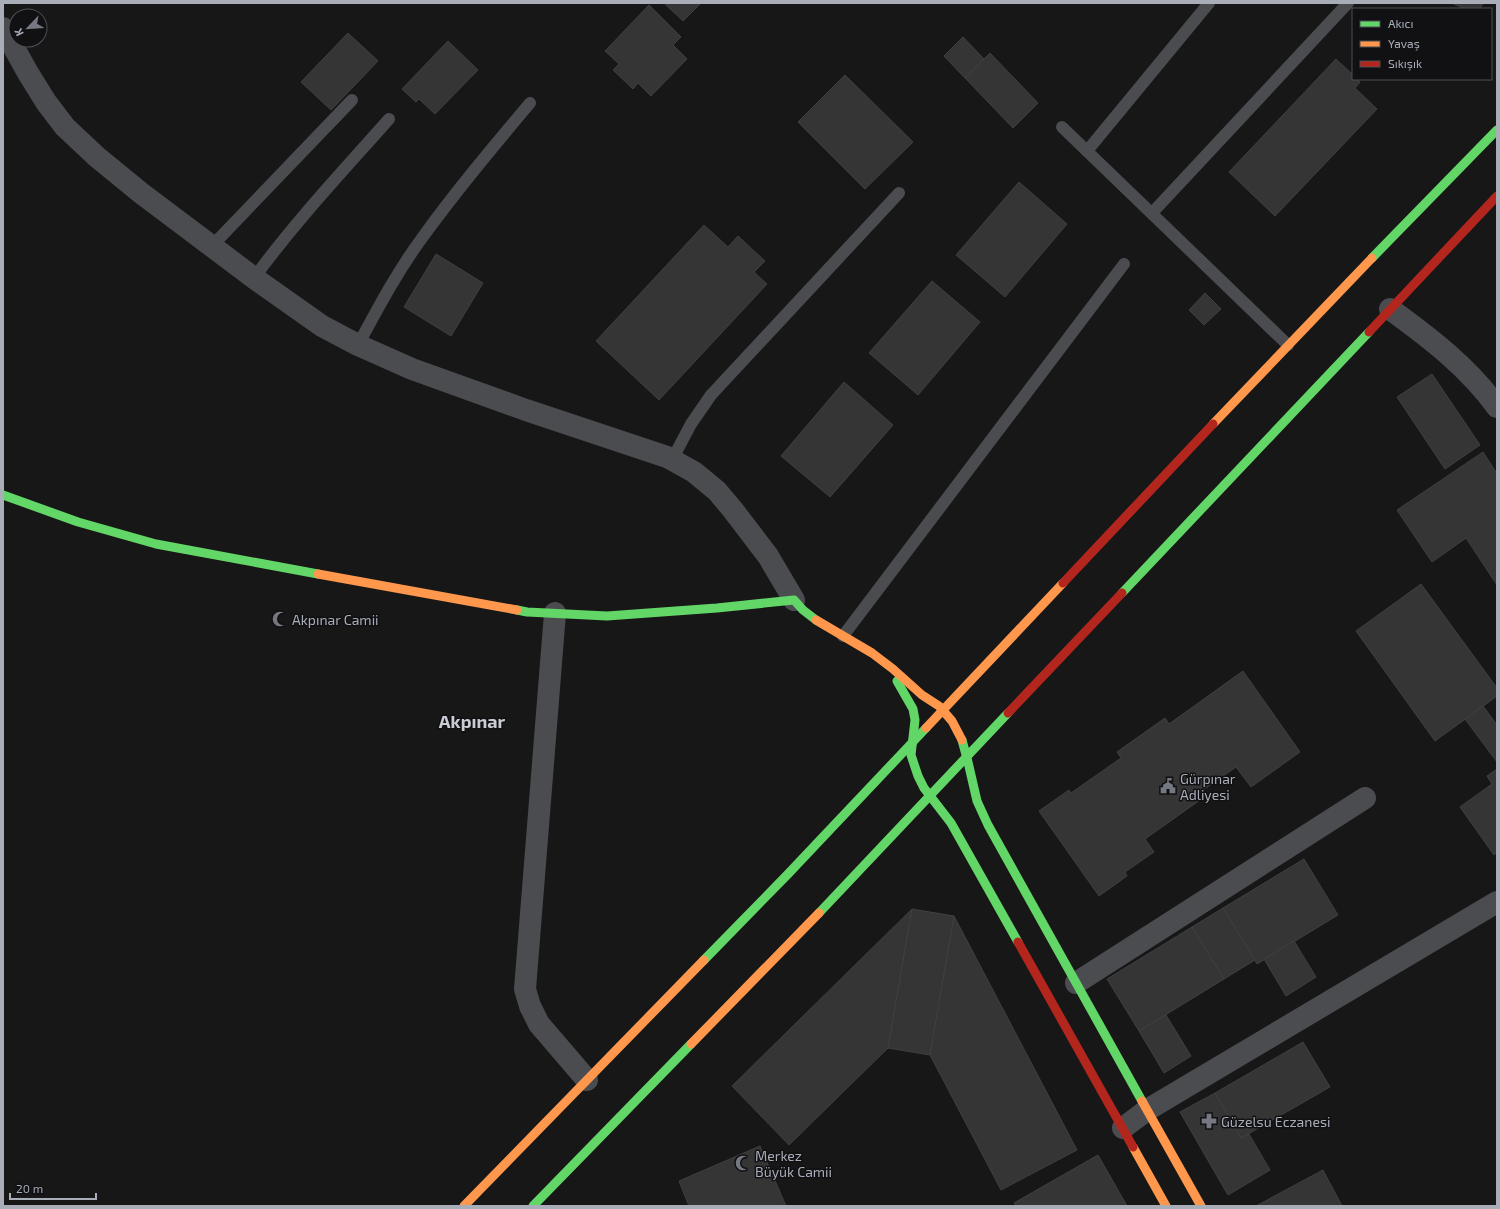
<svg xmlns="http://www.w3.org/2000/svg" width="1500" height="1209" font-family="'Exo 2',sans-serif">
<rect width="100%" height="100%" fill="#171717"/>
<g fill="#353536" stroke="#3f4043">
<path d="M 664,3 L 701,3 L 683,21 Z"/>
<path d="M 1452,3 L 1483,3 L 1480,9 L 1465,9 Z"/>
<path d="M 649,5 L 681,37 L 673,45 L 687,59 L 651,96 L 638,83 L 633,89 L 613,70 L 619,64 L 605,51 Z"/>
<path d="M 348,33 L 378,61 L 331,110 L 301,82 Z"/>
<path d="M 963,37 L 984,59 L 965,78 L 944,56 Z"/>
<path d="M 448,41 L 478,70 L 435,114 L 419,99 L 416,102 L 402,89 Z"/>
<path d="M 990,53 L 1038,103 L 1013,128 L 965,78 Z"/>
<path d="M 1336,59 L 1353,75 L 1353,79 L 1357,79 L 1360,82 L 1355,88 L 1377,109 L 1275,216 L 1229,172 Z"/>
<path d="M 845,75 L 913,142 L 865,189 L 798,122 Z"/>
<path d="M 1019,182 L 1067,224 L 1005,297 L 956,255 Z"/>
<path d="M 704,225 L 728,247 L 738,236 L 765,261 L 754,272 L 767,284 L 659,400 L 596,341 Z"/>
<path d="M 436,254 L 483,283 L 451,336 L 404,307 Z"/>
<path d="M 932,281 L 980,322 L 918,395 L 869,353 Z"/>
<path d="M 1205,293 L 1221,309 L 1204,325 L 1189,310 Z"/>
<path d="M 1432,374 L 1480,445 L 1445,469 L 1397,397 Z"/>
<path d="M 844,382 L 893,425 L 830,497 L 781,456 Z"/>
<path d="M 1483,452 L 1497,474 L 1497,585 L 1466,538 L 1432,562 L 1397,510 Z"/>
<path d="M 1421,584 L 1497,688 L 1497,696 L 1435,741 L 1356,631 Z"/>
<path d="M 1243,671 L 1300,752 L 1251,787 L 1236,767 L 1196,795 L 1200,800 L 1145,839 L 1154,852 L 1125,872 L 1127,876 L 1099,896 L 1039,811 L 1069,790 L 1071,793 L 1121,758 L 1117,752 L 1165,718 L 1169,724 Z"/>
<path d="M 1483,706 L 1497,725 L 1497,762 L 1465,719 Z"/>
<path d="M 1497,769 L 1497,852 L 1494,855 L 1460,807 L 1492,784 L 1487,776 Z"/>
<path d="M 1304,859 L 1338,915 L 1257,964 L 1223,908 Z"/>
<path d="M 1223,908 L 1255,960 L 1224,979 L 1192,927 Z"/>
<path d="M 912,909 L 888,1048 L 789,1145 L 732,1086 Z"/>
<path d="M 912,909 L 954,916 L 930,1055 L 888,1048 Z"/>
<path d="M 954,916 L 1077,1150 L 1001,1190 L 930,1055 Z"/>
<path d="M 1192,927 L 1224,979 L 1139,1031 L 1107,979 Z"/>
<path d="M 1294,941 L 1316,977 L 1286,996 L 1264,959 Z"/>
<path d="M 1166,1015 L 1191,1056 L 1164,1073 L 1139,1031 Z"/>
<path d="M 1303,1042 L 1330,1087 L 1241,1138 L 1215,1093 Z"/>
<path d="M 1215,1093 L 1241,1138 L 1249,1134 L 1270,1170 L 1228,1195 L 1180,1112 Z"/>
<path d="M 760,1146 L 786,1206 L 689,1206 L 679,1181 Z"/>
<path d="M 1098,1155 L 1127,1206 L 1016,1206 L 1014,1203 Z"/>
<path d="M 1323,1170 L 1342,1206 L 1256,1206 Z"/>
</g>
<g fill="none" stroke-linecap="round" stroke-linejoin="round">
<g stroke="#4b4c50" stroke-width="12">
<path d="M 1062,127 L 1288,345"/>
<path d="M 1087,151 L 1209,3"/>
<path d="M 1152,213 L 1348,3"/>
<path d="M 211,247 L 352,100"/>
<path d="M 254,278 C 295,222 343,171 389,119"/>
<path d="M 358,345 C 378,308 397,272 422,238 C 456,191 493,147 530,103"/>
<path d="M 672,460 L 691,424 L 711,395 L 899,193"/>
<path d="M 843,636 L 1124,264"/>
</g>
<g stroke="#4b4c50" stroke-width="22">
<path d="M 3,28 L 28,73 L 46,102 L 65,127 L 97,157 L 141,193 L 254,278 L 322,326 L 358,345 L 412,369 L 526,410 L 667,457 L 694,472 L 717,491 L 733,510 L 768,556 L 794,600"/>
<path d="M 1390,309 C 1430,338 1468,367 1497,407"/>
<path d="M 555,613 L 525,989 L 530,1006 L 539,1024 L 587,1080"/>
<path d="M 1076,983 L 1365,798"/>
<path d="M 1123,1128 L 1147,1110 L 1497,902"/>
</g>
<g stroke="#63d668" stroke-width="9">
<path d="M 1372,258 L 1497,130"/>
<path d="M 3,495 L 78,522 L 156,544 L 318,574"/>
<path d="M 1122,593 L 1369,332"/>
<path d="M 517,610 L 527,612 L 607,616 L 717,608 L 794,600 L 803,610 L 816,620"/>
<path d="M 897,681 L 913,709 L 915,720 L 911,755 L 918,776 L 924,788 L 951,823 L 1018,942"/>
<path d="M 962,740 L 968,762 L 977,801 L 988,825 L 1142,1101"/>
<path d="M 819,913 L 1008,713"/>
<path d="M 704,960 L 788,874 L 926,728"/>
<path d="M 533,1206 L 691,1044"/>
</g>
<g stroke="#ff974d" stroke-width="9">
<path d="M 1213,424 L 1372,258"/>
<path d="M 318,574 L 517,610"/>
<path d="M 816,620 L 872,653 L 893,669 L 922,695 L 939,706 L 952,721 L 962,740"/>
<path d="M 926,728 L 1063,583"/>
<path d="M 691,1044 L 819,913"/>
<path d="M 1142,1101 L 1201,1206"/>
<path d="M 1133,1147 L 1166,1206"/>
<path d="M 464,1206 L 704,960"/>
</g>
<g stroke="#b3261e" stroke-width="9">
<path d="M 1369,332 L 1497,196"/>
<path d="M 1063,583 L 1213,424"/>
<path d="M 1008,713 L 1122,593"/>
<path d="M 1018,942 L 1133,1147"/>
</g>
</g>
<defs>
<symbol id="mosque-bare" viewBox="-9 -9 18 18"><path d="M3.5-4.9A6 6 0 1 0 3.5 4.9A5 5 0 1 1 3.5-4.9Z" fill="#757880" stroke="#111113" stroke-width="2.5" paint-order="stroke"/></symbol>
<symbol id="civic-bare" viewBox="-9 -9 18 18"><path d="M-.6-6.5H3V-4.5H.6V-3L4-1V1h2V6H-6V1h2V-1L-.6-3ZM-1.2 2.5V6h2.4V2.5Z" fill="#757880" stroke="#111113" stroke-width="2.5" paint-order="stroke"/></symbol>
<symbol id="pharmacy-bare" viewBox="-9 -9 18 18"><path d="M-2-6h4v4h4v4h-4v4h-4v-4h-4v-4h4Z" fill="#757880" stroke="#111113" stroke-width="2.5" paint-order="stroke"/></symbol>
</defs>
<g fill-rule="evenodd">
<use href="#mosque-bare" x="269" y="608" width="22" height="22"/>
<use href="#civic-bare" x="1157" y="775" width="22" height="22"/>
<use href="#pharmacy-bare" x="1198" y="1110" width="22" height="22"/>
<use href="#mosque-bare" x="732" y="1152" width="22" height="22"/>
</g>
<g text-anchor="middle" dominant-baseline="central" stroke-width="3" stroke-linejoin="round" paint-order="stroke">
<g font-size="14" fill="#a8adb8" stroke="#111113" text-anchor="start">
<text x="292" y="619">Akpınar Camii</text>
<text x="1180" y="778">Gürpınar<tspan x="1180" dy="16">Adliyesi</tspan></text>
<text x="1221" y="1121">Güzelsu Eczanesi</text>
<text x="755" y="1155">Merkez<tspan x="755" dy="16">Büyük Camii</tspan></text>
</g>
<g font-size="18" font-weight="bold" fill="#c9ccd4" stroke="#111113">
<text x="472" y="721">Akpınar</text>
</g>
</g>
<rect width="1500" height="1209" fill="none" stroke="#a8adb8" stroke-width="8"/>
<rect x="1352" y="8" width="140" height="72" fill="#111113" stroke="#4d4f55"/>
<rect x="1360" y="21" width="20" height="6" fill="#63d668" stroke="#4d4f55"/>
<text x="1388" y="28" font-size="12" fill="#a8adb8">Akıcı</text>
<rect x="1360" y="41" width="20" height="6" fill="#ff974d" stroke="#4d4f55"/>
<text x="1388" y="48" font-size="12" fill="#a8adb8">Yavaş</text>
<rect x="1360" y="61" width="20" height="6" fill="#b3261e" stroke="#4d4f55"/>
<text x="1388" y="68" font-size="12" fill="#a8adb8">Sıkışık</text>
<g transform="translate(28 28) rotate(245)"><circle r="19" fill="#111113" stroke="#4d4f55"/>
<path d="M0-3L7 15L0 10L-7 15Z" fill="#757880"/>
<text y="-6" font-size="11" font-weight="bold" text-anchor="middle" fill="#a8adb8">K</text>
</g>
<path d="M10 1193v6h86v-6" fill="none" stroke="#a8adb8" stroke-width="2"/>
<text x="16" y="1193" font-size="12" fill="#a8adb8" stroke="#111113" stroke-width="3" paint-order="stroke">20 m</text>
</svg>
